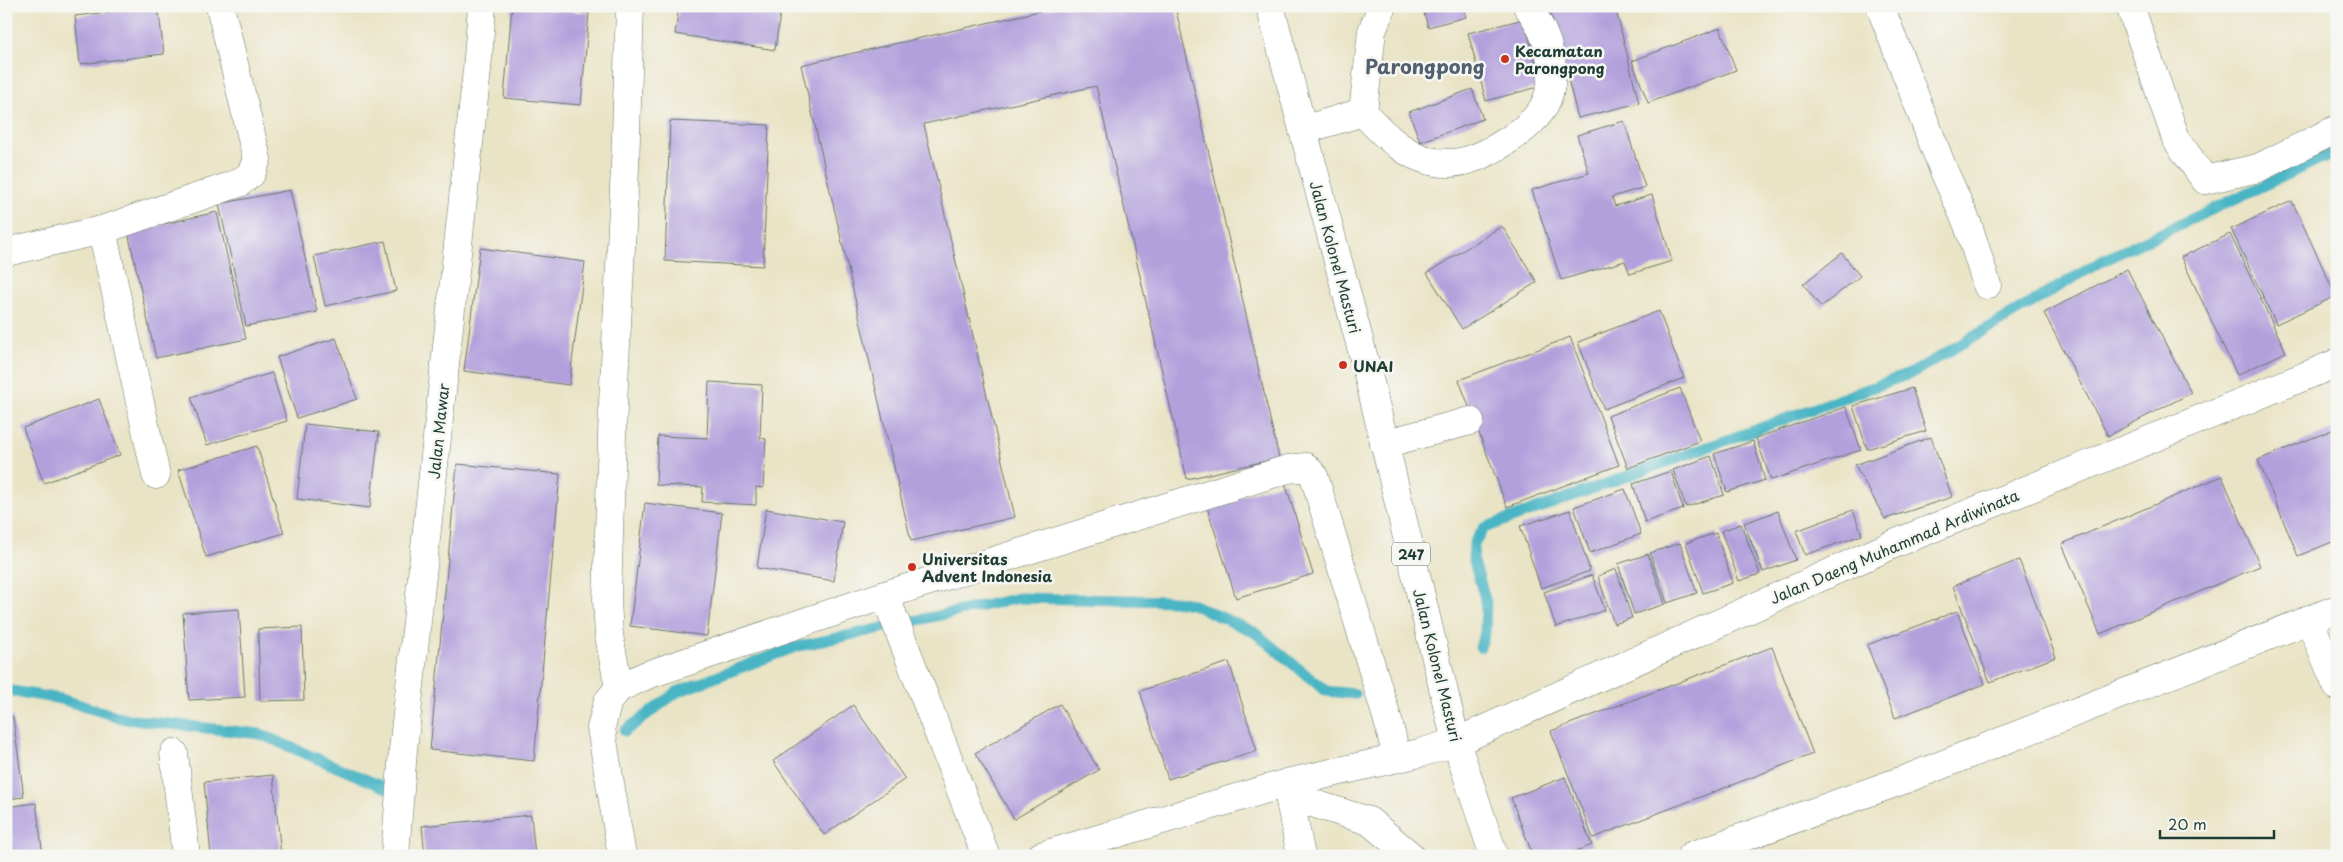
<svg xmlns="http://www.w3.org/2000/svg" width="2343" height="862" font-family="'Playpen Sans',sans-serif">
<rect width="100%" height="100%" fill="#f6f6f2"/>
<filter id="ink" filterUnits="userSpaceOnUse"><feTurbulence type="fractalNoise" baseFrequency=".02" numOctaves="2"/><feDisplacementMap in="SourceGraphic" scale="10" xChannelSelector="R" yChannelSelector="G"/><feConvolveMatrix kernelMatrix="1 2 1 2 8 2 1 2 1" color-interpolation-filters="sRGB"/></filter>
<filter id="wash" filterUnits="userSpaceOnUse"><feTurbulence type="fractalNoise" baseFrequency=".0096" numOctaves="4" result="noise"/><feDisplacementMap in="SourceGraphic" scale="20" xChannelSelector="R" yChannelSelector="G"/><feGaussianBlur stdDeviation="1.12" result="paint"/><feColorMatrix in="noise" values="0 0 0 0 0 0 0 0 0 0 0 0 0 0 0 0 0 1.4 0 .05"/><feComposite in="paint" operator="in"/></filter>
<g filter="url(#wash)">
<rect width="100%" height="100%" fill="#eae4c6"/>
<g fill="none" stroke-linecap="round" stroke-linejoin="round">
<g stroke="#48b5c4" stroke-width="11">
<path d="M 1480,647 L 1485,633 L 1486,602 L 1473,558 L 1474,543 L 1484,528 L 1912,373 L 2102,261 L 2337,151"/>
<path d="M 6,690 L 61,699 L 125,719 L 260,734 L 388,789"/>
<path d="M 625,731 L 677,692 L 795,647 L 1019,598 L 1174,601 L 1192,604 L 1254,632 L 1326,691 L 1355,694"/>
</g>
</g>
<g id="blocks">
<g fill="#b2a0dc">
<path d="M 158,6 L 164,54 L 80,64 L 75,16 Z"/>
<path d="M 512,6 L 589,13 L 581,105 L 504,98 Z"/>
<path d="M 679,6 L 781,6 L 775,50 L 675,34 Z"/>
<path d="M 1062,6 L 1175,6 L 1279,458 L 1187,479 L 1096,86 L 924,124 L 1015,517 L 911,541 L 801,65 Z"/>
<path d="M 1422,6 L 1463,6 L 1466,17 L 1428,27 Z"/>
<path d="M 1549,6 L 1615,6 L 1639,103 L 1578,118 Z"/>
<path d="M 1524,19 L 1542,86 L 1486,101 L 1468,33 Z"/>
<path d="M 1720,28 L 1736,70 L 1648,103 L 1632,61 Z"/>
<path d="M 1472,89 L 1483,119 L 1420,142 L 1409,112 Z"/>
<path d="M 670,121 L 769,125 L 763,266 L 665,261 Z"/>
<path d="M 1624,121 L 1645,187 L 1612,197 L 1615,206 L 1652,195 L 1672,261 L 1630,274 L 1625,261 L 1561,280 L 1532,190 L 1589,173 L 1577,135 Z"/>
<path d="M 290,190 L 317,312 L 246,326 L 219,204 Z"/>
<path d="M 2292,201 L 2336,296 L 2276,324 L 2231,229 Z"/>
<path d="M 217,212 L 246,339 L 156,358 L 128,232 Z"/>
<path d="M 1502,226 L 1537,282 L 1462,329 L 1427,273 Z"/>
<path d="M 2230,234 L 2286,352 L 2237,375 L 2181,257 Z"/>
<path d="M 385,241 L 396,291 L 325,306 L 314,256 Z"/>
<path d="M 480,248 L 585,262 L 569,385 L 464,371 Z"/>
<path d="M 1842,253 L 1860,276 L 1821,307 L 1803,284 Z"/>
<path d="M 2127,269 L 2191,393 L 2108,436 L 2044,313 Z"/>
<path d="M 1659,311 L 1684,378 L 1604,409 L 1578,342 Z"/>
<path d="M 1570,337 L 1619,465 L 1507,507 L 1459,380 Z"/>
<path d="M 336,338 L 357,399 L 297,418 L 277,357 Z"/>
<path d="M 272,373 L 287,421 L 207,445 L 191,397 Z"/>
<path d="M 709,382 L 762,385 L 760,438 L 766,439 L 763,488 L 756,487 L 756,505 L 702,502 L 703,487 L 656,485 L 658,436 L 707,438 Z"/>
<path d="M 1680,388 L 1700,441 L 1628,468 L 1608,416 Z"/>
<path d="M 1912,388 L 1926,431 L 1867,449 L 1853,406 Z"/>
<path d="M 99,399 L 120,455 L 44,483 L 23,428 Z"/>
<path d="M 1846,407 L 1861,450 L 1771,480 L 1756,438 Z"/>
<path d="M 305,424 L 379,432 L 370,508 L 297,499 Z"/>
<path d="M 2337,428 L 2337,540 L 2298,556 L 2258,460 Z"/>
<path d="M 1931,437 L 1952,497 L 1885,519 L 1855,465 Z"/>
<path d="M 1753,441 L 1765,480 L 1727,492 L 1714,454 Z"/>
<path d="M 257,446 L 284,533 L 206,557 L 178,470 Z"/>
<path d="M 1711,456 L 1724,495 L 1686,507 L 1673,470 Z"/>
<path d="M 457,464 L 560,474 L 534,761 L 430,750 Z"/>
<path d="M 1671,471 L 1683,509 L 1645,522 L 1633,484 Z"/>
<path d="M 2222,476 L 2260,566 L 2100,634 L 2062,544 Z"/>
<path d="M 1285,482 L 1313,574 L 1236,598 L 1207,507 Z"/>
<path d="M 1625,489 L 1641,534 L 1590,553 L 1574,507 Z"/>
<path d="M 645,503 L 722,513 L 707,636 L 630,626 Z"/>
<path d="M 766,509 L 843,522 L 834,581 L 757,568 Z"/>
<path d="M 1570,510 L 1590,571 L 1541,588 L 1520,526 Z"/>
<path d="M 1853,510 L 1862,535 L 1805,555 L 1796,531 Z"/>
<path d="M 1778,511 L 1796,560 L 1763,572 L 1744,523 Z"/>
<path d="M 1741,524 L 1760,574 L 1739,581 L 1721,531 Z"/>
<path d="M 1716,533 L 1733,583 L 1703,593 L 1686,543 Z"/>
<path d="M 1680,543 L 1697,593 L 1667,603 L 1650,553 Z"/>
<path d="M 1648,554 L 1665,604 L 1634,614 L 1618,564 Z"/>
<path d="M 2019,560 L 2056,657 L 1990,682 L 1953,586 Z"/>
<path d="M 1616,569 L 1632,618 L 1614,624 L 1598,576 Z"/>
<path d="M 1592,575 L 1605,610 L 1556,627 L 1544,592 Z"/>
<path d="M 239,609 L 245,697 L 189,700 L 183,613 Z"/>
<path d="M 1957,611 L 1985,684 L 1895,718 L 1867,645 Z"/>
<path d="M 302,627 L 304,700 L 260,701 L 258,629 Z"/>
<path d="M 1772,647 L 1813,754 L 1593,838 L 1551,731 Z"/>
<path d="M 1229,662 L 1257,751 L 1168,779 L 1140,691 Z"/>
<path d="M 1060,704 L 1099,770 L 1014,819 L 975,753 Z"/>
<path d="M 853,705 L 905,779 L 824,835 L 773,761 Z"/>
<path d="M 6,717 L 13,717 L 24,797 L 6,799 Z"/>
<path d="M 273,775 L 281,856 L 211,856 L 204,782 Z"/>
<path d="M 1565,777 L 1592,845 L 1564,856 L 1533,856 L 1511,798 Z"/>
<path d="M 36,803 L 43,856 L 6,856 L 6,807 Z"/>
<path d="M 531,815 L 535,856 L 425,856 L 422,826 Z"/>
</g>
</g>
</g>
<g filter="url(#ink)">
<use href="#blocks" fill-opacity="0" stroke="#667767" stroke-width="1"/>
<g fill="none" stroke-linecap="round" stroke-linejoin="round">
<defs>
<g id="minor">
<path d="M 1382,6 L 1372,31 L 1363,112 C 1385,137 1413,164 1449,163 C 1468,163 1486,154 1502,144 C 1517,135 1535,122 1544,106 C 1561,73 1548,33 1527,6"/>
<path d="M 1880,6 L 1943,169 L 1968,225 L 1987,285"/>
<path d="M 2130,6 L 2176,139 L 2205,180 L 2258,168 L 2337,129"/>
<path d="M 1303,130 L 1363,112"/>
<path d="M 102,230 L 156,475"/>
<path d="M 6,252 L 102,230 L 239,183 L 251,174 L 257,159 L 220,6"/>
<path d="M 1384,444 L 1470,421"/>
<path d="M 885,595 L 986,856"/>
<path d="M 2309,619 L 2337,686"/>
<path d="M 619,688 L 609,636 L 607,600 L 613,403 L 625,168 L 630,6"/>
<path d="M 174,753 L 186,856"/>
<path d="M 1287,786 L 1301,856"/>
<path d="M 1291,804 L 1312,803 L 1369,821 L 1411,856"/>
<path d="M 395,856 L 403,750 L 477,70 L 482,6"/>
<path d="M 622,856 L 601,728 L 608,701 L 619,688 L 647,675 L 885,595 L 1288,469 L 1306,467 L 1314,476 L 1388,721 L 1397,758"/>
<path d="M 1041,856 L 1287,783 L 1420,753 L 1456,742"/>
<path d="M 1691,856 L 1906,779 L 2337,609"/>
</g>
<g id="major">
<path d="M 1270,6 L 1366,366 L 1456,742 L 1494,856"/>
<path d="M 1456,742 L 1894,544 L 2337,363"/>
</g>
</defs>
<use href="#minor" stroke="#667767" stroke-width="29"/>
<use href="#major" stroke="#667767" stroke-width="29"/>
<use href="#minor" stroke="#fff" stroke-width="28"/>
<use href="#major" stroke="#fff" stroke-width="28"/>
</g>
</g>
<g fill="#c8321e" stroke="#f6f6f2" stroke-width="2">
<circle cx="1505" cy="59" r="5"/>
<circle cx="1343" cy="365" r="5"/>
<circle cx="912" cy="567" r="5"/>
</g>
<g text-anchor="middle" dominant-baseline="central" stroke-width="5" stroke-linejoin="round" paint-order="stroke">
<rect fill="#f6f6f2" stroke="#60746d" stroke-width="1" x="1392" y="542.5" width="38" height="23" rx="4"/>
<g font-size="14" font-weight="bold" fill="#1f3d34">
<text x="1411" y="554">247</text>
</g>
<g font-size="15" font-weight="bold" fill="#1f3d34" stroke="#f6f6f2" text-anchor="start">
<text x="1515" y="50">Kecamatan<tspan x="1515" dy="17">Parongpong</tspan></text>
<text x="1353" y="365">UNAI</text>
<text x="922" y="558">Universitas<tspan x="922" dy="17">Advent Indonesia</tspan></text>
</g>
<g font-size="15" fill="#1f3d34" stroke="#f6f6f2">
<text transform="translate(1336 257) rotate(75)">Jalan Kolonel Masturi</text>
<text transform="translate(438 431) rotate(-84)">Jalan Mawar</text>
<text transform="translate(1894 546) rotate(-23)">Jalan Daeng Muhammad Ardiwinata</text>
<text transform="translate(1438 665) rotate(76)">Jalan Kolonel Masturi</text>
</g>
<g font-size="20" font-weight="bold" fill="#52606f" stroke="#f6f6f2">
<text x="1425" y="66">Parongpong</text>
</g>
</g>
<rect width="2343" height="862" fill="none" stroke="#f6f6f2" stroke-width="25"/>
<path d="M2160 830v8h114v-8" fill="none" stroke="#1f3d34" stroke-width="2.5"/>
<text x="2168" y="830" font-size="15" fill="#1f3d34" stroke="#f6f6f2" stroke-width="4" paint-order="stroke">20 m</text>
</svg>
